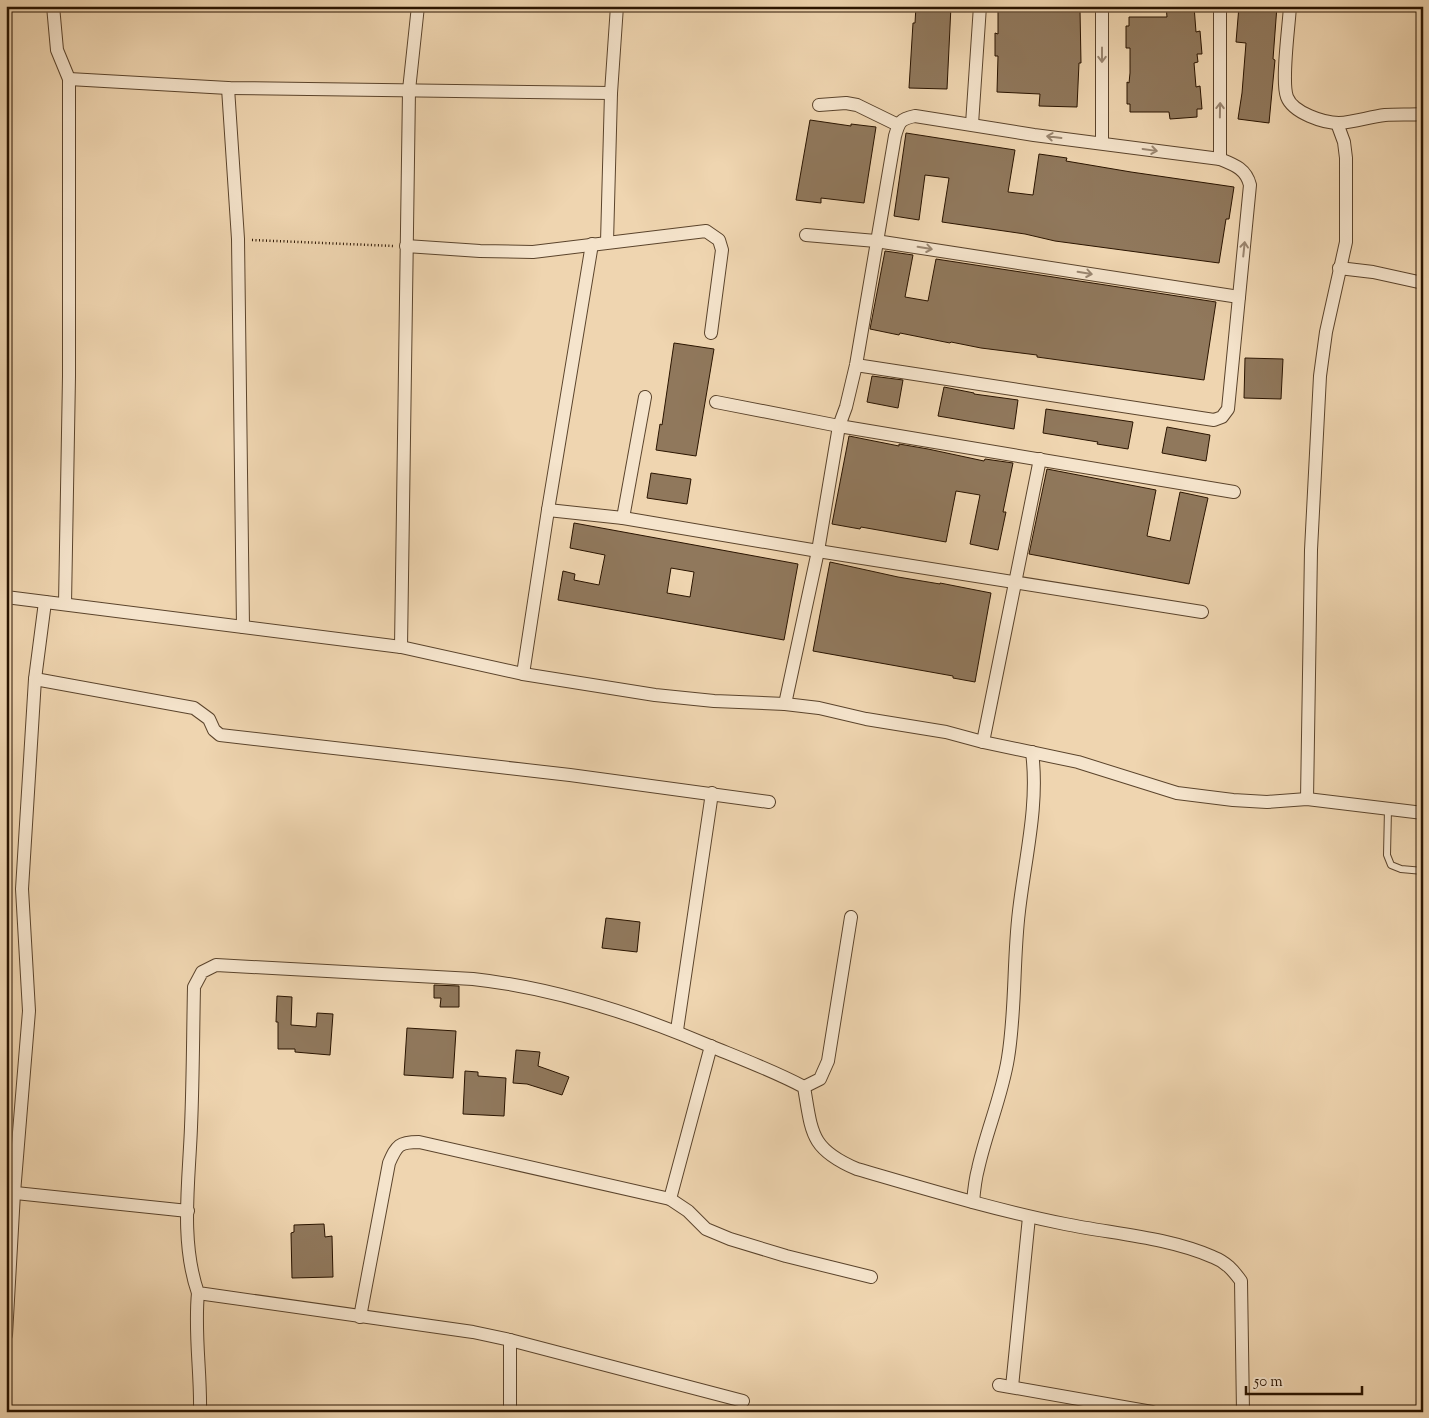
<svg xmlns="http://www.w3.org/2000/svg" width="1429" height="1418" font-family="'Sorts Mill Goudy',serif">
<rect width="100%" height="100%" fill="#efd5b0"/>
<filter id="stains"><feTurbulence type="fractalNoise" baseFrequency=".004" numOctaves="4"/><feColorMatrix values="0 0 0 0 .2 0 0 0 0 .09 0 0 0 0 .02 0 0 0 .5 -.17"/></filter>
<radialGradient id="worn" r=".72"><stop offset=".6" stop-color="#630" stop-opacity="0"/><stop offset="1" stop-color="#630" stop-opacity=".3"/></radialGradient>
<g fill="#90785c" stroke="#2a1400" fill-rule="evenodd">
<path d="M 916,6 L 951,6 L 947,89 L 909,88 L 913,23 L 915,23 Z"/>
<path d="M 998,6 L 1034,6 L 1034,11 L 1080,10 L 1081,63 L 1079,63 L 1077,107 L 1039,106 L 1040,94 L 997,92 L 998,56 L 995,56 L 995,33 L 998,34 Z"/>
<path d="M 1166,6 L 1194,6 L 1196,32 L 1200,31 L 1202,54 L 1197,54 L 1198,62 L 1194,63 L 1196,87 L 1200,86 L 1202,109 L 1197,109 L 1197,117 L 1170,119 L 1169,112 L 1130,112 L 1130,104 L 1127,104 L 1127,82 L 1129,83 L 1130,73 L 1130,48 L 1126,48 L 1126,26 L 1129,26 L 1129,17 L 1167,17 Z"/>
<path d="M 1239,6 L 1277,6 L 1273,59 L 1275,60 L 1269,123 L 1238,119 L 1242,93 L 1246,43 L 1236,42 Z"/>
<path d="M 810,120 L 851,126 L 851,124 L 876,127 L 864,203 L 821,198 L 821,203 L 796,200 Z"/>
<path d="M 906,133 L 1015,150 L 1008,192 L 1033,195 L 1039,154 L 1067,158 L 1066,161 L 1131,172 L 1234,187 L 1229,219 L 1226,219 L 1219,263 L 1055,241 L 1025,234 L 942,222 L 949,178 L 925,175 L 919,220 L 894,216 Z"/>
<path d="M 885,251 L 913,255 L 905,297 L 928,301 L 936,259 L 1216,302 L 1204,380 L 1037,357 L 1037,355 L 981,348 L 951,342 L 950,343 L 900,333 L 899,335 L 870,329 Z"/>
<path d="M 674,343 L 714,349 L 696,456 L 656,450 L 660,424 L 662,425 Z"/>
<path d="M 1245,358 L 1283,359 L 1281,399 L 1244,398 Z"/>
<path d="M 872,376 L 903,380 L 898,408 L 867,402 Z"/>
<path d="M 944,387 L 974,393 L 974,394 L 1018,400 L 1014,429 L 938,416 Z"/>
<path d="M 1046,409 L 1133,422 L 1128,449 L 1097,444 L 1098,442 L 1043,433 Z"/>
<path d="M 1167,427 L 1210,435 L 1206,461 L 1162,453 Z"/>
<path d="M 849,436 L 899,446 L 899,444 L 928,449 L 984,461 L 985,459 L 1013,463 L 1003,512 L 1006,512 L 998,550 L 970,544 L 980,495 L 956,491 L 946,542 L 861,527 L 860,529 L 832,524 Z"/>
<path d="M 1047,469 L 1156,490 L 1147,536 L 1170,541 L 1180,492 L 1208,498 L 1189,584 L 1029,554 Z"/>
<path d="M 651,473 L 691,479 L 687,504 L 647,498 Z"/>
<path d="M 574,523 L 798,564 L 784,640 L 558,600 L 563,571 L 575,574 L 574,580 L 599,585 L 605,555 L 570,548 ZM 671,568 L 694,572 L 690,597 L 667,593 Z"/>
<path d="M 830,562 L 898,577 L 940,584 L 940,583 L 991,593 L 975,682 L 953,678 L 953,676 L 813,651 Z"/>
<path d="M 606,918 L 640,922 L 637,952 L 602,948 Z"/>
<path d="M 434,985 L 459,986 L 459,1007 L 440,1007 L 441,998 L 434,998 Z"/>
<path d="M 277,996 L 292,997 L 291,1025 L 316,1027 L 317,1013 L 333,1014 L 330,1055 L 295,1052 L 295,1049 L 278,1049 L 278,1022 L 276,1022 Z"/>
<path d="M 407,1028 L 456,1031 L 453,1078 L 404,1075 Z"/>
<path d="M 516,1050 L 540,1052 L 538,1066 L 569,1077 L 562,1095 L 527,1084 L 513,1083 Z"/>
<path d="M 465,1071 L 478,1072 L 478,1076 L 506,1078 L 504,1116 L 463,1114 Z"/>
<path d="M 324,1224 L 325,1237 L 332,1236 L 333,1277 L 292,1278 L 291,1233 L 294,1232 L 294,1225 Z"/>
</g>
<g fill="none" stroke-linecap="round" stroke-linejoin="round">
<defs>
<path id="service" d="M 1388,809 L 1387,855 L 1391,865 L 1401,869 L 1423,871"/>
<g id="minor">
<path d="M 53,6 L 57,50 L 69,79 L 69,376 L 65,604"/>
<path d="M 1290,6 C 1289,26 1281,81 1287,97 C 1293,113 1324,123 1339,123 C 1355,122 1369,117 1385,115 C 1397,114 1410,115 1423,114"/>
<path d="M 69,79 L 228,88 L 611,93"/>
<path d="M 228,88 L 238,239 L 243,627"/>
<path d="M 819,105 L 846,103 L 857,105 L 898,125"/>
<path d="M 972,124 L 980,6"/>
<path d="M 1102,143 L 1102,6"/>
<path d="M 1220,159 L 1220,6"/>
<path d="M 806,235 L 876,241 L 1239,297"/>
<path d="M 607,242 L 611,93 L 617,6"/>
<path d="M 406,246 L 480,251 L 533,252 L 706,231 L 719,240 L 722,250 L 711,333"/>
<path d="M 1339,268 L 1373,272 L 1423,283"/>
<path d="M 716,402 L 839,426 L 846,407 L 856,365 L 895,136 C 899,122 900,119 915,116 L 1034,135 L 1220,159 C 1235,165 1246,169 1250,185 L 1228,409 L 1222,417 L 1214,420 L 856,365"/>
<path d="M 548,510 L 623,518 L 818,551 L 1202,612"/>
<path d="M 623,518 L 645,397"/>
<path d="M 6,597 L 401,647 L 523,674 L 655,695 L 714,701 L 785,704 L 819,708 L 866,719 L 946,732 L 983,742 L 1078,762 L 1177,793 L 1233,800 L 1267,802 L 1307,799 L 1423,813"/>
<path d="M 401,647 L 409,90 L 418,6"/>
<path d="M 523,674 L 548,510 L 592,244"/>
<path d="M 35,679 L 194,708 L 209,719 L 214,730 L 220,735 L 570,775 L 769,802"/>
<path d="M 785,704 L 818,551 L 839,426 L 1234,492"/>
<path d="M 983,742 L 1040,459"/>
<path d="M 1307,799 L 1311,550 L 1320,376 L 1326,332 L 1346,242 L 1346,158 L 1344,142 L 1337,123"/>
<path d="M 677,1030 L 712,793"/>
<path d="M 804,1087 L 820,1079 L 828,1061 L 851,917"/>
<path d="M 6,1192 L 188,1211"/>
<path d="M 670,1199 L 711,1046"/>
<path d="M 973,1202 C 974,1191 975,1180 978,1169 C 986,1132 1002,1096 1008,1058 C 1016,1009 1013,960 1019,911 C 1025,858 1039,805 1032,752"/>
<path d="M 198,1293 C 194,1333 201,1372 200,1412"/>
<path d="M 360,1317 L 389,1163 C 397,1145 399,1142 419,1142 L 670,1199 L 688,1211 L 706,1229 L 730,1239 L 786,1256 L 871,1277"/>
<path d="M 6,1335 L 14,1193 L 29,1011 L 22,889 L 35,679 L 45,602"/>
<path d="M 510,1340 L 510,1412"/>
<path d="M 999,1385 L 1152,1412"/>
<path d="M 1012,1387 L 1029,1217"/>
<path d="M 743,1401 L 510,1340 L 473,1332 L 198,1293 C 180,1241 189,1182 191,1127 C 193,1080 193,1033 194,987 L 202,972 L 216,965 L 473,979 C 554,988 635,1014 710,1046 C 742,1059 774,1071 804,1087 C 812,1133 810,1149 857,1169 C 926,1189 995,1210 1065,1224 C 1114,1234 1167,1237 1213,1257 C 1226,1262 1233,1270 1241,1281 L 1243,1412"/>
</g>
</defs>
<use href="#service" stroke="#5b442c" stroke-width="8"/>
<use href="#minor" stroke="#5b442c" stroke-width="14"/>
<path stroke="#2a1400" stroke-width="2.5" stroke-dasharray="1 2.5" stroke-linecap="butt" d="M 252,240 L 394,246"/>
<use href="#service" stroke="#f5e4cc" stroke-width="6"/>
<use href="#minor" stroke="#f5e4cc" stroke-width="12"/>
</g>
<defs><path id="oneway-shaft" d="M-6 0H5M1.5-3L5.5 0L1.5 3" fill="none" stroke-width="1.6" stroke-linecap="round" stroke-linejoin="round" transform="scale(1.25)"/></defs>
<g stroke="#9a8670">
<use href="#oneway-shaft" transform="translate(1102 55) rotate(90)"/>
<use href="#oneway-shaft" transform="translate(1220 110) rotate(-89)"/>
<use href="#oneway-shaft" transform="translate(1054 137) rotate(-173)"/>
<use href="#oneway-shaft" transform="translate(1150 150) rotate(8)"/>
<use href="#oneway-shaft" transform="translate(925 248) rotate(9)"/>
<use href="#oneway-shaft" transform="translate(1244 249) rotate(-84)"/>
<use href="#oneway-shaft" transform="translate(1085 273) rotate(9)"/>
</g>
<rect width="1429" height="1418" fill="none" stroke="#efd5b0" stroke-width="25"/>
<rect x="8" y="8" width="1414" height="1403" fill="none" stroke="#2a1400" stroke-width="2.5"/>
<rect x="12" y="12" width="1404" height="1393" fill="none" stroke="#2a1400"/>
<path d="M1246 1386v8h116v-8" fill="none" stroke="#2a1400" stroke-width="2.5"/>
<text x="1254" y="1386" font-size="15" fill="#2a1400" stroke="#f5e4cc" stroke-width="4" paint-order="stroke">50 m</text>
<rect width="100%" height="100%" filter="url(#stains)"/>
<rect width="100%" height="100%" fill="url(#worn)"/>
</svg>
